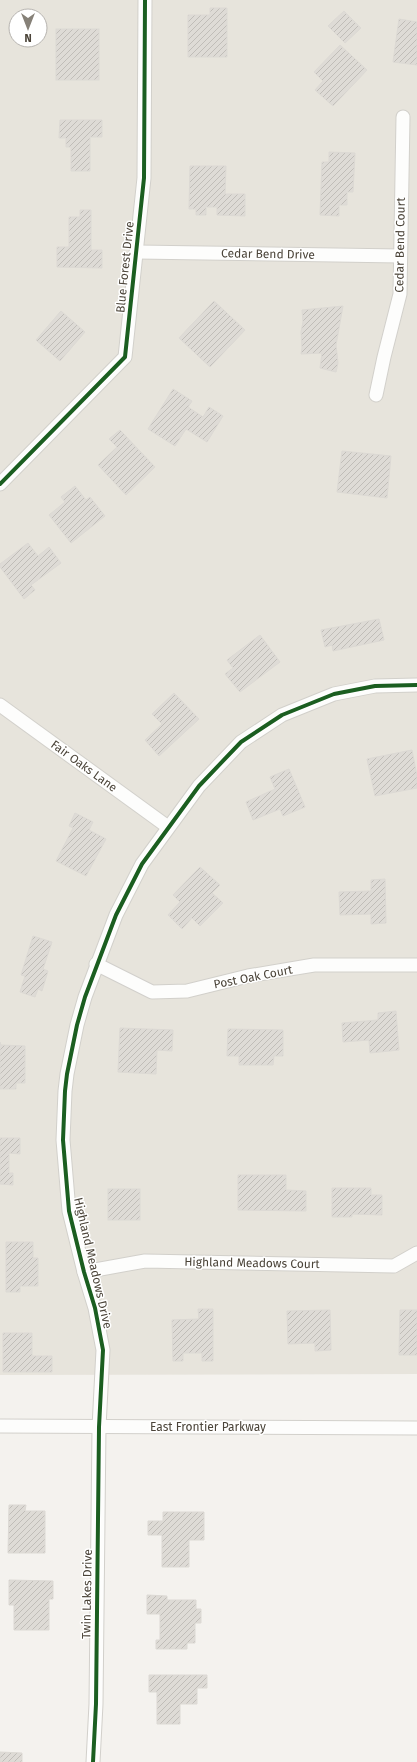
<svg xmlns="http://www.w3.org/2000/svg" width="417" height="1762" font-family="'Fira Sans',sans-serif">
<defs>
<pattern id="building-hatch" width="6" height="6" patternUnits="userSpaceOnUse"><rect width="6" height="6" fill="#dedbd6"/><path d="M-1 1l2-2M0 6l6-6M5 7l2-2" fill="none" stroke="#c0bdb8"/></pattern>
</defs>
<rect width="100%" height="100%" fill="#f4f2ee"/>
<path fill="#e7e4dc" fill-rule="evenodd" d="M 0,0 L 417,0 L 417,1374 L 0,1375 ZM 16,16 L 40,16 L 40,40 L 16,40 Z"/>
<g fill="url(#building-hatch)" stroke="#dcd9d4">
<path d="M 210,8 L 227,8 L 227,57 L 188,57 L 188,15 L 210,15 Z"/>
<path d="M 344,11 L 361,28 L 345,43 L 328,26 Z"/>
<path d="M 399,19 L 417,22 L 417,65 L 393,62 Z"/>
<rect x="56" y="29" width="43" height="51"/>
<path d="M 340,45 L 367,70 L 333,106 L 315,90 L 323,81 L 314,72 Z"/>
<path d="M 60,120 L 102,120 L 102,137 L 90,137 L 90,171 L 71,171 L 71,147 L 66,147 L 66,138 L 59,138 Z"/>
<path d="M 329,152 L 355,153 L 353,192 L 347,192 L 347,205 L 339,205 L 339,216 L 320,215 L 322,162 L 329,162 Z"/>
<path d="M 190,166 L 226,166 L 225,194 L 245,194 L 245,216 L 217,215 L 217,207 L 206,207 L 206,215 L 196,215 L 196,209 L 189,209 Z"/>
<path d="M 80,210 L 91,210 L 91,250 L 102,250 L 102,268 L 57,267 L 57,247 L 69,247 L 69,217 L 80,217 Z"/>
<path d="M 214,301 L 245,330 L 210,367 L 179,338 Z"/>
<path d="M 343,306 L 336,345 L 338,363 L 336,372 L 320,368 L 322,353 L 301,354 L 302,348 L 301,332 L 303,322 L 302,310 Z"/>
<path d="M 61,311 L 85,332 L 60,361 L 36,340 Z"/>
<path d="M 173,389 L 192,401 L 188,407 L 203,417 L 209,407 L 223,416 L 207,442 L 186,429 L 175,446 L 148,429 Z"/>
<path d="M 120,430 L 155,467 L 126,495 L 98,465 L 117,447 L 109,439 Z"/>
<path d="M 342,451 L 391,456 L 387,498 L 337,492 Z"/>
<path d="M 75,486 L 86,500 L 90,497 L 105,516 L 71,543 L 49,515 L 65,502 L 61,497 Z"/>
<path d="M 28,543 L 38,556 L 49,547 L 61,563 L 31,585 L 35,590 L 24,599 L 0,567 L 0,564 Z"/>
<path d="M 379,619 L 384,640 L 333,651 L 332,645 L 325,647 L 321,630 Z"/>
<path d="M 260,635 L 280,662 L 240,692 L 225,674 L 233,668 L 227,660 Z"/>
<path d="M 174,693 L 199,719 L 159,756 L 145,740 L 162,724 L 152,714 Z"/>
<path d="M 412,750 L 417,776 L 417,788 L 375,796 L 367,759 Z"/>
<path d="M 289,769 L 305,807 L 283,816 L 280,809 L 253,820 L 246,802 L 275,789 L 270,777 Z"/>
<path d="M 75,813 L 93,822 L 89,830 L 106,839 L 86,876 L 56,861 L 73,828 L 69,826 Z"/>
<path d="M 200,867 L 220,885 L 212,893 L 223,903 L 200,926 L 192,918 L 182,929 L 168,915 L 180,902 L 173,895 Z"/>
<path d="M 385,879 L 386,923 L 371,924 L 371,914 L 340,915 L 339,892 L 371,891 L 371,880 Z"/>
<path d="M 33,936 L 52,942 L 43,969 L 48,971 L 42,991 L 38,989 L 35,997 L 20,992 L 25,976 L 21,975 Z"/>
<path d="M 396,1011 L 399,1050 L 370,1053 L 369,1040 L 343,1042 L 342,1023 L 378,1020 L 378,1013 Z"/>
<path d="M 120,1028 L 173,1030 L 172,1051 L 157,1050 L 156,1074 L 118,1072 Z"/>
<path d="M 228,1029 L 283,1030 L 283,1056 L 274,1056 L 273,1065 L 239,1065 L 239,1056 L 227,1056 Z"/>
<path d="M 0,1042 L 1,1045 L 25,1046 L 25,1083 L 16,1083 L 16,1089 L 0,1089 Z"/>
<path d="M 0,1138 L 20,1138 L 20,1154 L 9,1153 L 9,1173 L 13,1173 L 13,1185 L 0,1184 Z"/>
<path d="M 238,1175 L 286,1175 L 286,1190 L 306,1191 L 306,1211 L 238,1210 Z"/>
<path d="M 332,1188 L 371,1188 L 371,1195 L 382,1195 L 382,1215 L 352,1214 L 352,1217 L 332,1217 Z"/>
<rect x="108" y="1189" width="32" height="31"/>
<path d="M 6,1242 L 33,1242 L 33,1258 L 38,1258 L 38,1286 L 20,1286 L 20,1292 L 6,1292 Z"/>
<path d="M 198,1309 L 213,1309 L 213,1361 L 202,1361 L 202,1353 L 183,1353 L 183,1361 L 173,1361 L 172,1320 L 199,1319 Z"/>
<path d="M 330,1310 L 331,1350 L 315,1351 L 315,1343 L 288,1344 L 287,1311 Z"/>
<path d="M 400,1310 L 417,1310 L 417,1355 L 399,1355 Z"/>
<path d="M 3,1333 L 32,1333 L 32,1356 L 52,1356 L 52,1372 L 3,1372 Z"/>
<path d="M 9,1505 L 26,1505 L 25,1511 L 45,1511 L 45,1553 L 8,1553 Z"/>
<path d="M 163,1512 L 204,1512 L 204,1540 L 189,1540 L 189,1567 L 162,1567 L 162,1535 L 148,1535 L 148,1521 L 163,1521 Z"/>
<path d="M 9,1580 L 53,1581 L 53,1599 L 49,1599 L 49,1630 L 14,1630 L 14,1605 L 9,1605 Z"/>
<path d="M 147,1595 L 167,1596 L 167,1600 L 196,1600 L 196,1609 L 201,1609 L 201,1623 L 195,1623 L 195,1643 L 187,1643 L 187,1649 L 156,1649 L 156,1640 L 160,1640 L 160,1614 L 147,1614 Z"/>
<path d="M 149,1675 L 207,1675 L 207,1688 L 197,1688 L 197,1704 L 180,1704 L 180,1724 L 157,1724 L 157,1692 L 149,1692 Z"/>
<path d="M 0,1752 L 22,1753 L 22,1762 L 0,1762 Z"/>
</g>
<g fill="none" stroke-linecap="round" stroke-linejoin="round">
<defs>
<g id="minor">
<path d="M 137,252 L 400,256"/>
<path d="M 376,395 L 384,357 L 400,294 L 403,117"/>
<path d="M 0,484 L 125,357 L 144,178 L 145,0"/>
<path d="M 0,705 L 168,827"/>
<path d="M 96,964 L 152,992 L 187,991 L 248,976 L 314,965 L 417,965"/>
<path d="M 84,1272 L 145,1261 L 394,1266 L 417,1253"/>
<path d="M 0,1426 L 417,1428"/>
<path d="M 93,1762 L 96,1704 L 99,1427 L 103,1350 L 95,1308 L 84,1272 L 69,1211 L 63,1140 L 65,1091 L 67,1074 L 77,1025 L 85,997 L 116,915 L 142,864 L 199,786 L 241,742 L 282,715 L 334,694 L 375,686 L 417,685"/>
</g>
</defs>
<use href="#minor" stroke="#d2d0cb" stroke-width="15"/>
<use href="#minor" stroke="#fdfdfc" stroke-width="13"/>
<defs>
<g id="cycleway">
<path d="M 0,484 L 125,357 L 144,178 L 145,0"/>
<path d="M 93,1762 L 96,1704 L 99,1427 L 103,1350 L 95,1308 L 84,1272 L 69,1211 L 63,1140 L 65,1091 L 67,1074 L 77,1025 L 85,997 L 116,915 L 142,864 L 199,786 L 241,742 L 282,715 L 334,694 L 375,686 L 417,685"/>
</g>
</defs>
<use href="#cycleway" stroke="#fff" stroke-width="6"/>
<use href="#cycleway" stroke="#1b5e20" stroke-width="4"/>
</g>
<g text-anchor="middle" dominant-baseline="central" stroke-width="3" stroke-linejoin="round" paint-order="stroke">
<g font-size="12" fill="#4b4439" stroke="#fff">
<text transform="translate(400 245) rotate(-89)">Cedar Bend Court</text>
<text transform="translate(268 254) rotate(1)">Cedar Bend Drive</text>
<text transform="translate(125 267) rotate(-84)">Blue Forest Drive</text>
<text transform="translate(84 766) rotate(36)">Fair Oaks Lane</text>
<text transform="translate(253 977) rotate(-11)">Post Oak Court</text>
<text transform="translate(93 1263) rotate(77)">Highland Meadows Drive</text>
<text transform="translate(252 1263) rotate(1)">Highland Meadows Court</text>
<text x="208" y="1427">East Frontier Parkway</text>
<text transform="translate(87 1594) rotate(-89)">Twin Lakes Drive</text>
</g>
</g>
<g transform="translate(28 28) rotate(180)"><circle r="19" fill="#ffffff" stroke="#b7b4b0"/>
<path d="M0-3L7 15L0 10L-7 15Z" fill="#868178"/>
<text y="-6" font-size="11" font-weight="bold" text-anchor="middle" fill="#4b4439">N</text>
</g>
</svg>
